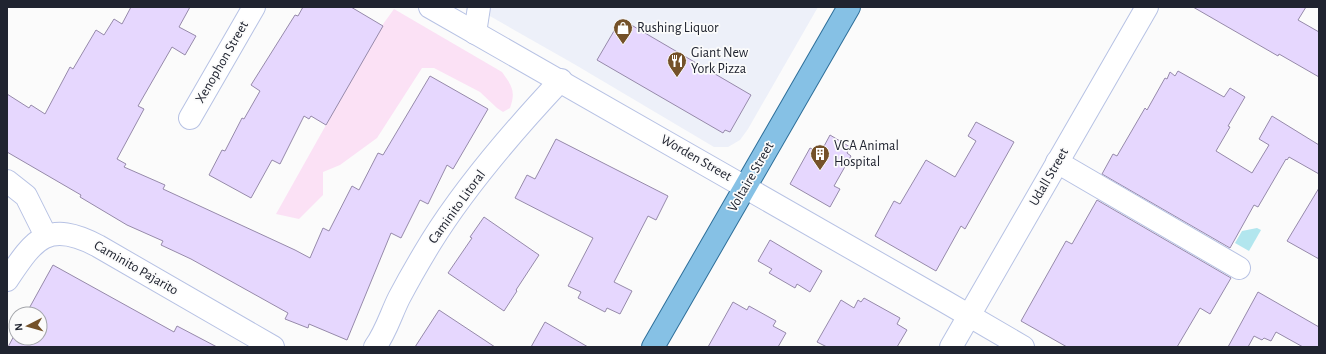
<svg xmlns="http://www.w3.org/2000/svg" width="1326" height="354" font-family="'Alegreya Sans',sans-serif">
<rect width="100%" height="100%" fill="#fbfbfb"/>
<path fill="#edf0f9" d="M 474,7 L 818,7 L 748,129 L 740,140 L 728,147 L 714,147 L 574,64 Z"/>
<path fill="#fbe1f5" d="M 394,9 L 502,72 C 512,86 516,91 510,108 L 503,112 L 497,108 L 480,92 L 434,68 L 422,68 L 377,138 L 340,165 L 323,172 L 323,195 L 299,219 L 276,214 L 381,27 Z"/>
<path fill="#b2e6ee" d="M 1257,228 L 1261,230 L 1249,251 L 1235,243 L 1242,231 Z"/>
<g fill="#e6d7fe" stroke="#968aaa">
<path d="M 131,7 L 190,7 L 179,27 L 196,36 L 185,55 L 172,47 L 138,106 L 144,109 L 117,159 L 126,164 L 124,167 L 165,185 L 163,189 L 295,250 L 310,258 L 323,228 L 329,231 L 352,186 L 359,190 L 378,153 L 383,155 L 430,76 L 488,109 L 453,169 L 447,165 L 428,204 L 420,200 L 401,238 L 391,233 L 347,340 L 309,324 L 308,328 L 285,319 L 288,313 L 191,259 L 161,245 L 163,241 L 127,225 L 80,197 L 81,195 L 7,152 L 7,94 L 29,108 L 31,105 L 45,114 L 70,67 L 73,69 L 96,30 L 104,35 L 114,19 L 122,24 Z"/>
<path d="M 303,7 L 351,7 L 383,26 L 326,125 L 311,116 L 309,119 L 304,116 L 280,164 L 272,160 L 251,198 L 209,175 L 222,150 L 225,151 L 242,118 L 244,119 L 260,91 L 251,85 L 295,15 L 298,16 Z"/>
<path d="M 1193,7 L 1306,7 L 1298,20 L 1319,32 L 1319,77 L 1279,54 L 1278,56 Z"/>
<path d="M 621,19 L 751,95 L 730,132 L 725,130 L 723,133 L 597,60 Z"/>
<path d="M 1178,71 L 1224,97 L 1230,88 L 1245,97 L 1228,126 L 1230,127 L 1216,151 L 1252,173 L 1269,145 L 1259,139 L 1272,116 L 1319,145 L 1319,174 L 1289,157 L 1287,160 L 1286,159 L 1258,207 L 1254,205 L 1230,248 L 1102,174 L 1113,154 L 1117,156 L 1145,108 L 1147,110 L 1165,78 L 1167,79 L 1170,72 L 1175,76 Z"/>
<path d="M 976,122 L 1014,142 L 965,229 L 961,226 L 936,271 L 875,236 L 894,201 L 900,204 L 926,160 L 955,177 L 976,141 L 968,136 Z"/>
<path d="M 830,135 L 850,147 L 847,153 L 851,156 L 834,186 L 840,189 L 830,207 L 790,184 L 810,148 L 814,150 L 816,146 L 822,150 Z"/>
<path d="M 556,139 L 668,196 L 656,220 L 648,216 L 614,282 L 632,291 L 620,314 L 607,308 L 605,312 L 578,298 L 581,292 L 568,286 L 593,238 L 515,198 L 527,175 L 535,179 Z"/>
<path d="M 1319,188 L 1319,259 L 1287,241 Z"/>
<path d="M 1097,200 L 1231,278 L 1210,314 L 1200,308 L 1177,347 L 1067,347 L 1021,321 L 1066,241 L 1072,244 Z"/>
<path d="M 484,217 L 539,255 L 516,290 L 517,291 L 504,311 L 448,273 L 472,238 L 470,237 Z"/>
<path d="M 770,240 L 822,271 L 810,292 L 797,284 L 795,288 L 769,273 L 772,269 L 758,261 Z"/>
<path d="M 53,265 L 174,332 L 177,326 L 217,347 L 8,347 L 16,332 L 16,338 L 40,338 L 40,314 L 26,314 Z"/>
<path d="M 1258,292 L 1319,327 L 1319,347 L 1303,347 L 1276,332 L 1271,341 L 1264,338 L 1262,340 L 1254,336 L 1248,347 L 1228,347 Z"/>
<path d="M 864,298 L 900,318 L 897,324 L 907,330 L 897,347 L 827,347 L 817,342 L 841,300 L 854,308 L 858,300 L 861,302 Z"/>
<path d="M 733,302 L 747,310 L 749,306 L 776,321 L 773,326 L 786,333 L 778,347 L 708,347 Z"/>
<path d="M 439,310 L 495,347 L 415,347 Z"/>
<path d="M 545,322 L 588,347 L 531,347 Z"/>
</g>
<g fill="none" stroke-linecap="round" stroke-linejoin="round">
<defs>
<g id="minor">
<path d="M 430,7 L 944,301 L 1023,347"/>
<path d="M 475,33 L 479,7"/>
<path d="M 190,118 L 254,7"/>
<path d="M 1057,162 L 1239,268"/>
<path d="M 7,181 L 26,196 L 46,236"/>
<path d="M 7,280 C 34,240 47,219 98,246 L 273,347"/>
<path d="M 375,347 C 386,332 391,314 399,298 C 409,279 420,260 431,242 C 467,184 514,130 561,80"/>
<path d="M 951,347 L 1147,7"/>
</g>
<path id="major" d="M 653,347 L 849,7"/>
</defs>
<use href="#minor" stroke="#b7c2e4" stroke-width="24"/>
<use href="#major" stroke="#2e6f9a" stroke-width="24"/>
<use href="#minor" stroke="#fff" stroke-width="22"/>
<use href="#major" stroke="#86c1e5" stroke-width="22"/>
</g>
<defs>
<symbol id="shop-pin" viewBox="-11 -11 22 30"><path d="M0 17L-7.5 6A9.5 9.5 0 1 1 7.5 6Z" fill="#745129" stroke="#fbfbfb"/><path d="M-5-2.5h2.3a2.7 3.5 0 0 1 5.4 0H5L5.5 6h-11ZM-1.5-2.5h3a1.5 2.3 0 0 0-3 0Z" fill="#fff"/></symbol>
<symbol id="restaurant-pin" viewBox="-11 -11 22 30"><path d="M0 17L-7.5 6A9.5 9.5 0 1 1 7.5 6Z" fill="#745129" stroke="#fbfbfb"/><path d="M-5-6h1v4h1v-4h1v4h1v-4h1v5L-1.5 .5V6h-2V.5L-5-1ZM5-6V6H3V1.5H1.5Q1.5-4 5-6Z" fill="#fff"/></symbol>
<symbol id="building-pin" viewBox="-11 -11 22 30"><path d="M0 17L-7.5 6A9.5 9.5 0 1 1 7.5 6Z" fill="#745129" stroke="#fbfbfb"/><path d="M-4-6H4V6H1V3H-1V6H-4ZM-2.5-4.3h1.7v1.8h-1.7ZM.8-4.3h1.7v1.8H.8ZM-2.5-1h1.7V.8h-1.7ZM.8-1h1.7V.8H.8Z" fill="#fff"/></symbol>
</defs>
<g fill-rule="evenodd">
<use href="#shop-pin" x="612" y="17" width="22" height="30"/>
<use href="#restaurant-pin" x="666" y="50" width="22" height="30"/>
<use href="#building-pin" x="809" y="143" width="22" height="30"/>
</g>
<g text-anchor="middle" dominant-baseline="central" stroke-width="3.5" stroke-linejoin="round" paint-order="stroke">
<g font-size="14" fill="#202430" stroke="#fbfbfb" text-anchor="start">
<text x="637" y="28">Rushing Liquor</text>
<text x="691" y="53">Giant New<tspan x="691" dy="16">York Pizza</tspan></text>
<text x="834" y="146">VCA Animal<tspan x="834" dy="16">Hospital</tspan></text>
</g>
<g font-size="14" fill="#202430" stroke="#fbfbfb">
<text transform="translate(222 62) rotate(-60)">Xenophon Street</text>
<text transform="translate(696 158) rotate(30)">Worden Street</text>
<text transform="translate(751 177) rotate(-60)">Voltaire Street</text>
<text transform="translate(1049 177) rotate(-60)">Udall Street</text>
<text transform="translate(457 207) rotate(-54)">Caminito Litoral</text>
<text transform="translate(136 268) rotate(30)">Caminito Pajarito</text>
</g>
</g>
<rect width="1326" height="354" fill="none" stroke="#202430" stroke-width="16"/>
<g transform="translate(28 326) rotate(264)"><circle r="19" fill="#fbfbfb" stroke="#a3a5aa"/>
<path d="M0-3L7 15L0 10L-7 15Z" fill="#745129"/>
<text y="-6" font-size="11" font-weight="bold" text-anchor="middle" fill="#202430">N</text>
</g>
</svg>
